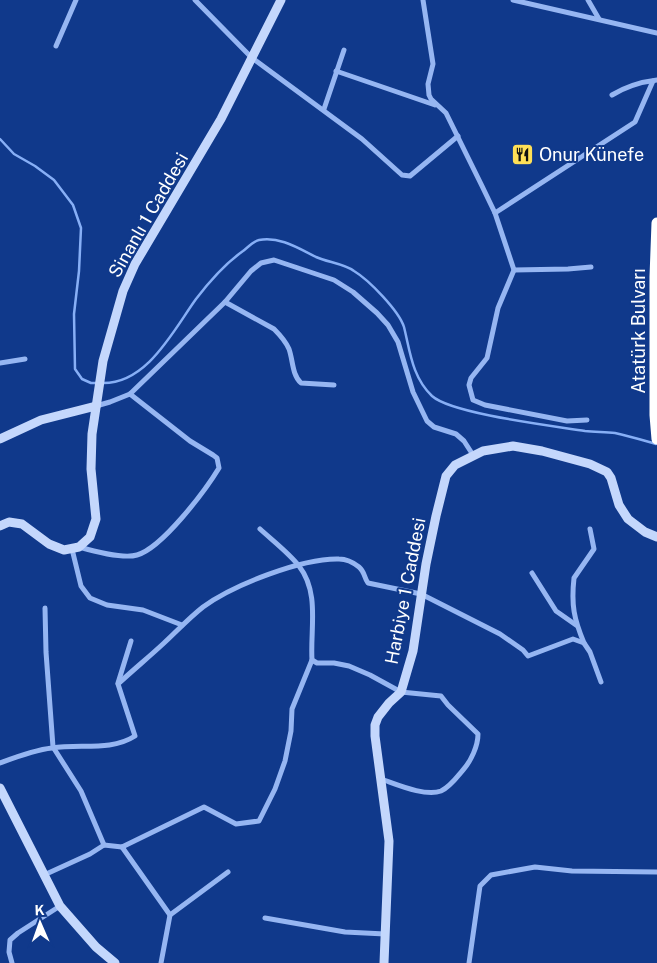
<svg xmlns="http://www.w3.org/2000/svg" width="657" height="963" font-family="'Public Sans',sans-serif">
<rect width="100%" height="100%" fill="#10398b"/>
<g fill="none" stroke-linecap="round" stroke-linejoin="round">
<g stroke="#87aff6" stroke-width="2.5">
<path d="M 0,139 L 14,154 L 35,166 L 54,180 L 73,205 L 81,228 L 79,271 L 74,314 L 75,369 L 82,379 L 91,383 L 96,383"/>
<path d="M 102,383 C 147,384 173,331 196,299 C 209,282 226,263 243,251 C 248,247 254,241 259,240 C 279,236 298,248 316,257 C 327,262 345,264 354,271 C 369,280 399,311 404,327 C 410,351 412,377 432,396 C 452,414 554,426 585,431 C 595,432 605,432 615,433 C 629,436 642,440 656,444"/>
</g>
<g stroke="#96b6f2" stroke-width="5">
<path d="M 195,0 L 252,58 L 362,139 L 402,175 L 410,176 L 458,136"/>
<path d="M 423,0 L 433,64 L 428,84 L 429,95 L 431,99 L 446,113 L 482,186 L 495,213 L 514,270 L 498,308 L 487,358 L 471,378 L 469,385 L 473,400 L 485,405 L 567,421 L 587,420"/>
<path d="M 513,0 L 657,33"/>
<path d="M 588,0 L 599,19"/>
<path d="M 56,46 L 76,0"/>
<path d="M 336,71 L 435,105"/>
<path d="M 612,95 C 627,86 640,82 657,80"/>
<path d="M 324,109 L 344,50"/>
<path d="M 495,213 L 635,122 L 653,81"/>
<path d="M 514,270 L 568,269 L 591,267"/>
<path d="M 225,302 L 274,329 C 280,335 286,342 289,349 C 293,360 292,375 301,383 L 334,385"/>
<path d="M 0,363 L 25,359"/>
<path d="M 96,406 L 110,402 L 130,394 L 225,302 L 251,271 L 261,263 L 274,260 L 334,280 L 353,292 L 377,313 L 388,325 L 398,342 L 413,392 L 427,421 L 434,427 L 456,434 L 464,441 L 473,455"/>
<path d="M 260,529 C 272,540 289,553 299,566 C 320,593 310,629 312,660 L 317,663 L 334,663 L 349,666 L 370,675 L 401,692 L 441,696 L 448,705 L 478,734 C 478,746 471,761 463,770 C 457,777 450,787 441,791 C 425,797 396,784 381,779"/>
<path d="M 79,547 C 93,551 123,559 137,555 C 162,548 205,491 219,468 L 217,458 L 213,455 L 190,441 L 130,394"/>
<path d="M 72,549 L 81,586 L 90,598 L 107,605 L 143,610 L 182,625"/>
<path d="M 532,573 L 556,611 L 576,625"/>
<path d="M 45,608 L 46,652 L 53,747 L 81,791 L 104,845"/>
<path d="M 584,643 C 574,619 571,605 574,578 L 594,549 L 590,529"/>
<path d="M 118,683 L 131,641"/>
<path d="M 0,763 C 16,757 34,750 52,748 C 79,743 110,752 135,736 L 118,684 C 133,670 149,657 164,643 C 177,631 189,618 203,607 C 233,585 302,558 339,559 C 346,559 354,563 359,567 C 365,572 364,578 368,583 L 421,594 L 500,634 L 523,650 L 528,656 L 573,639 L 584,643 L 590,652 L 601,682"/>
<path d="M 122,847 L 170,915"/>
<path d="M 44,875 L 90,854 L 104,845 L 122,847 L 204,807 L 236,824 L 259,821 L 275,789 L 285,761 L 291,731 L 292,709 L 312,660"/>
<path d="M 265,918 L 345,932 L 385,934"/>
<path d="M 12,963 L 9,952 L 10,940 L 18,933 L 60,906"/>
<path d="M 161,963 L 170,915 L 228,872"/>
<path d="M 469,963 L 480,886 L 491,875 L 535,867 L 572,871 L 657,872"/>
</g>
<g stroke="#c4d7fc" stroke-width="9">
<path d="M 0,439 L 41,420 L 96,406"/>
<path d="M 0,526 L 9,522 L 22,524 L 49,544 L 64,550 L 79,547 L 90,537 L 96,519 L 91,469 L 92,434 L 103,361 L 123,291 L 135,264 L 221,119 L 281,0"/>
<path d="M 0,788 L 60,906 L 96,947 L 115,963"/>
<path d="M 384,963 L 389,841 L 375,736 L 375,725 L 378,717 L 389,703 L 401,692 L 413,651 L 426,564 L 436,516 L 446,476 L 455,465 L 483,451 L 513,446 L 542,451 L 590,464 L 607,472 L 611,478 L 619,505 L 628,519 L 645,532 L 657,537"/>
</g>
<path stroke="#fff" stroke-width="11" d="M 657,223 L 655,277 L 655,415 L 657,439"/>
</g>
<defs>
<symbol id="restaurant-square" viewBox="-11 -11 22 22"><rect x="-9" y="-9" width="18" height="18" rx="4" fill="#ffe057" stroke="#10398b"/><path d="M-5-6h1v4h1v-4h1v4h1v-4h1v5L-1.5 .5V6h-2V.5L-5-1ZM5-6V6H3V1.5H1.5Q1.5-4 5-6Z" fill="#111"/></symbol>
</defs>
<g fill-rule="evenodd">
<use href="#restaurant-square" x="510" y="142" width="25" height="25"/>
</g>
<g text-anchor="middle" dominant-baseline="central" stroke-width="4" stroke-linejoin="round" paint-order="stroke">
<g font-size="18" fill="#fff" stroke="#10398b" text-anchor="start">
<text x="539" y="154">Onur Künefe</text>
</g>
<g font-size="18" fill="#fff" stroke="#10398b">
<text transform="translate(148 215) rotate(-60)">Sinanlı 1 Caddesi</text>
<text transform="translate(638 331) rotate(-90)">Atatürk Bulvarı</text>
<text transform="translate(405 591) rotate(-79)">Harbiye 1 Caddesi</text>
</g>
</g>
<g transform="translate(40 923) rotate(358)" stroke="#10398b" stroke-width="4" paint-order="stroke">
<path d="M0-4L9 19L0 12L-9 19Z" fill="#ffffff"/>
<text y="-8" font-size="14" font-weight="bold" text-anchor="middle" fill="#ffffff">K</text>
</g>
</svg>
